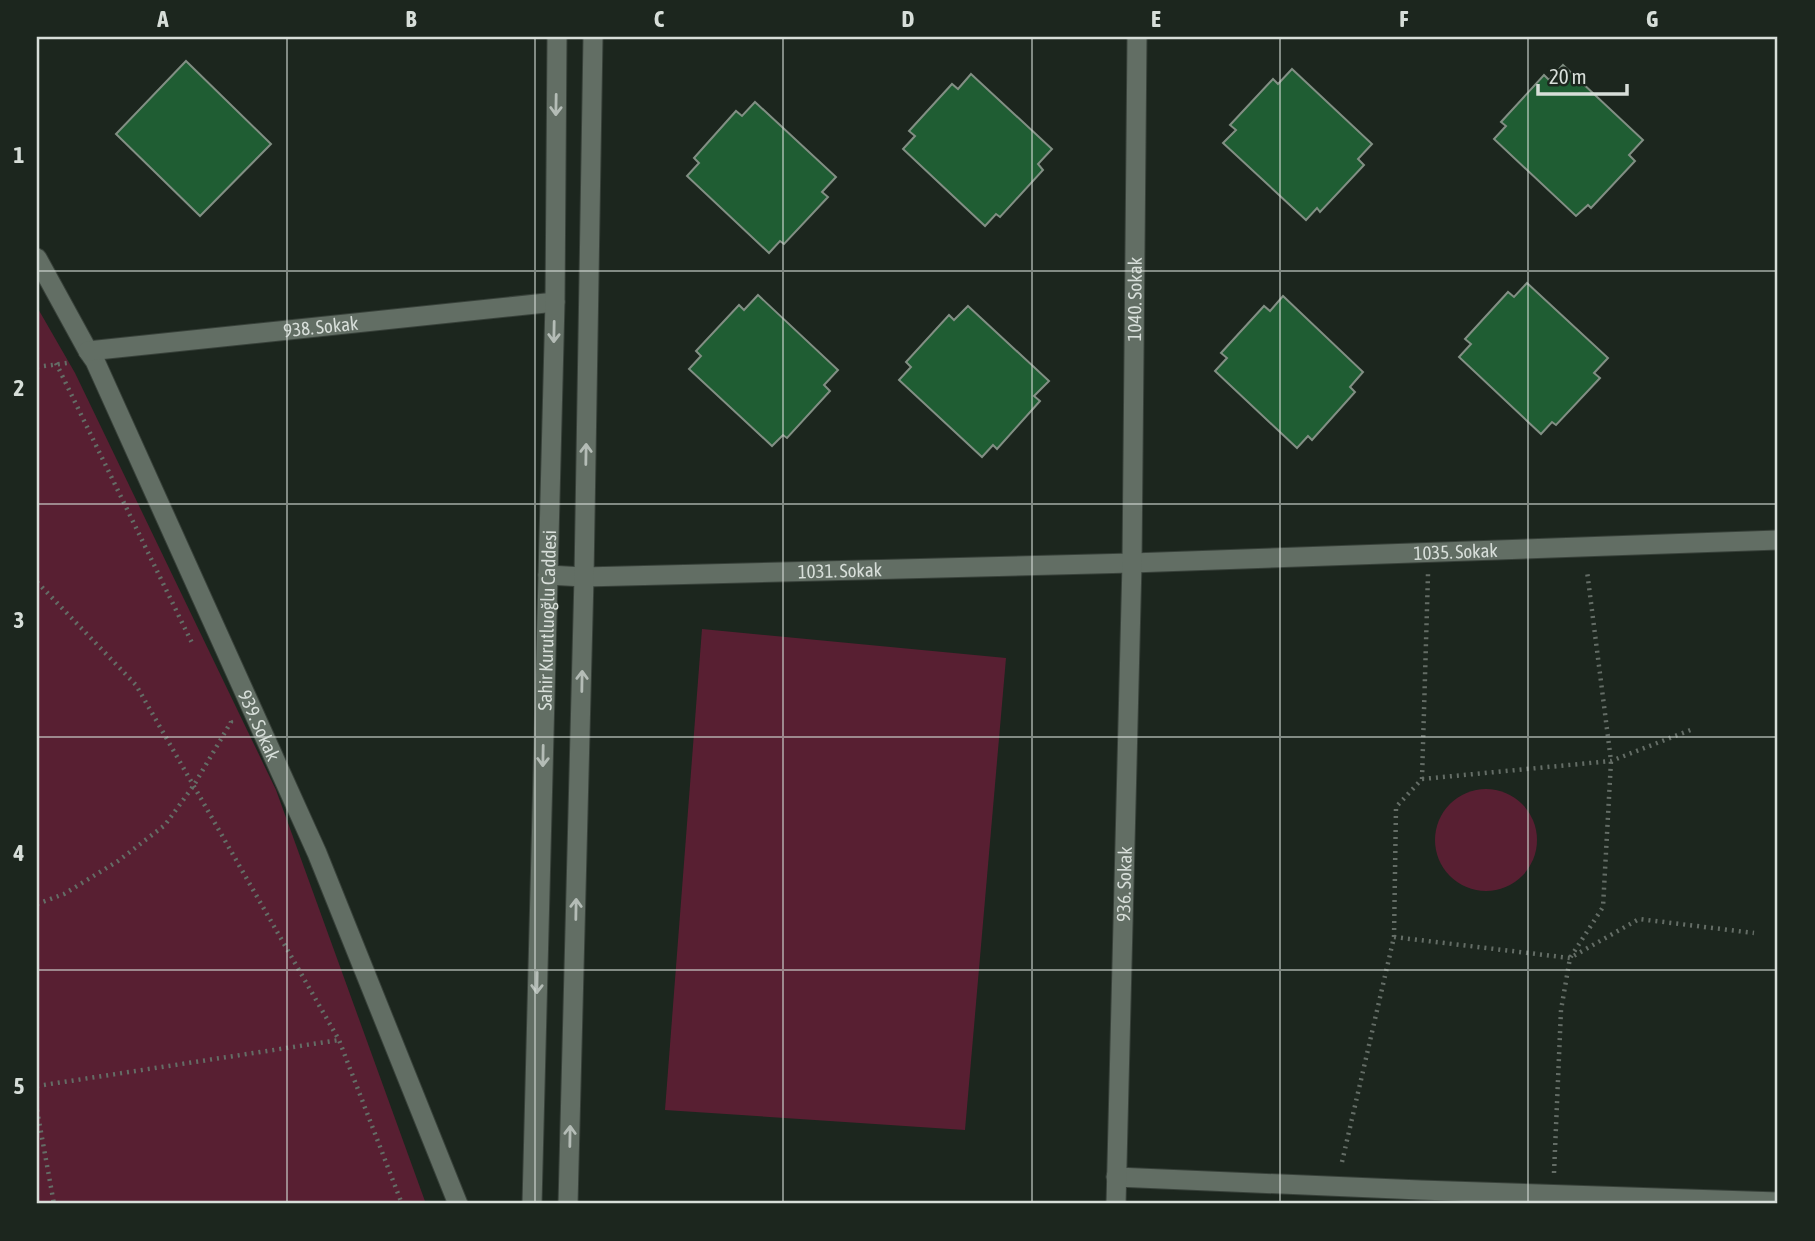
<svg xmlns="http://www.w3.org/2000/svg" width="1815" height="1241" font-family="'Asap Condensed',sans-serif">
<rect width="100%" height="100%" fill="#1c261e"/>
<g fill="#581f32">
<path d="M 37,307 L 75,373 L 276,790 L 426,1204 L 37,1204 Z"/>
<path d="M 702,629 L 1006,658 L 965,1130 L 665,1110 Z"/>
<circle cx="1486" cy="840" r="51"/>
</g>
<g fill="#1f5d33" stroke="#828f84" stroke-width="2">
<path d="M 186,61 L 271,144 L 200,216 L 116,134 Z"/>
<path d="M 1563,65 L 1643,140 L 1629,155 L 1635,161 L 1591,208 L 1588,205 L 1576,216 L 1494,139 L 1506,126 L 1501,122 L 1544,75 L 1549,80 Z"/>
<path d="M 1292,69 L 1372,144 L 1358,159 L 1364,165 L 1320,212 L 1317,208 L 1306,220 L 1223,143 L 1236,130 L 1230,125 L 1273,79 L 1278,84 Z"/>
<path d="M 971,74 L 1052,149 L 1038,164 L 1043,170 L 1000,217 L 996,214 L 985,226 L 903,149 L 915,136 L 909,131 L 952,84 L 958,89 Z"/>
<path d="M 755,102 L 836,177 L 822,192 L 828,197 L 784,244 L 780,241 L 769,253 L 687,176 L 699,163 L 694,158 L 736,111 L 742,116 Z"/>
<path d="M 1527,283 L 1608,358 L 1594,373 L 1600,378 L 1556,425 L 1552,422 L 1541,434 L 1459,357 L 1471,344 L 1465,339 L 1508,292 L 1514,297 Z"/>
<path d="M 758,295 L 838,370 L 824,385 L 830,391 L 787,438 L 783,435 L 772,446 L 689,369 L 701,356 L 696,351 L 739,305 L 744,310 Z"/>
<path d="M 1283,296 L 1363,372 L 1350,387 L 1355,392 L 1312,440 L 1308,436 L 1297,448 L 1215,371 L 1227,358 L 1221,353 L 1264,306 L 1270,311 Z"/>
<path d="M 968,306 L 1049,381 L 1034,396 L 1040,401 L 997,449 L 993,445 L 982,457 L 899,380 L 911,367 L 906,362 L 949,315 L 954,320 Z"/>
</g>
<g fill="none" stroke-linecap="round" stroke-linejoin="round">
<defs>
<g id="minor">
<path id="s1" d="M 37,258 L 88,351 L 95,361 L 317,853 L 458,1204"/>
<path id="s2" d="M 88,351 L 555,302"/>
<path id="s3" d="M 548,575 L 584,577 L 1132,563 L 1778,540"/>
<path d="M 1116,1177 L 1420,1190 L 1778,1202"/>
<path id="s4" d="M 1116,1204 L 1132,563 L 1137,37"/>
</g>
<g id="tertiary">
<path id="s5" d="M 532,1204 L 555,302 L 557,37"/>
<path d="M 568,1204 L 584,577 L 593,37"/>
</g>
</defs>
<use href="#minor" stroke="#38413a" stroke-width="21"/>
<use href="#tertiary" stroke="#38413a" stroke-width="21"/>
<g stroke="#646d66" stroke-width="4.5" stroke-dasharray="2 5" stroke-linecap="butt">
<path d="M 56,363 L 192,643"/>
<path d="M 37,367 L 67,363"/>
<path d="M 37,582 L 136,685 L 339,1040 L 402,1204"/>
<path d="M 1422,779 L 1611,761 L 1693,729"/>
<path d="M 37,904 L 64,894 L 118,861 L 165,825 L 194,785 L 231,722 L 230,720"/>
<path d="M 1394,937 L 1570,958 L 1639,919 L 1754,933"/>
<path d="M 37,1086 L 339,1040"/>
<path d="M 37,1110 L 54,1204"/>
<path d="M 1342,1162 L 1394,937 L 1396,807 L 1422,779 L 1428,574"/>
<path d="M 1554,1173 L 1561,1010 L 1570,958 L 1603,907 L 1611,761 L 1587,571"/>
</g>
<use href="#minor" stroke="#626e64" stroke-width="19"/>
<use href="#tertiary" stroke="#626e64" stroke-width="19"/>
</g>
<defs><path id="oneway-shaft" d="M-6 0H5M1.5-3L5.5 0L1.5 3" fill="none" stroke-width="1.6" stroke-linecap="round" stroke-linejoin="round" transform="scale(1.75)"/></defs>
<g stroke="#b4bcb6">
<use href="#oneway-shaft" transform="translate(556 105) rotate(91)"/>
<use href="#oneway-shaft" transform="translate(554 332) rotate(91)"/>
<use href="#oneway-shaft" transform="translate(586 454) rotate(-89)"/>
<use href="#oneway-shaft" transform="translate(582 681) rotate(-89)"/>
<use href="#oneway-shaft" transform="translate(543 756) rotate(91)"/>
<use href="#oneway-shaft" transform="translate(576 909) rotate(-89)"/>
<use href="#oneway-shaft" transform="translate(537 983) rotate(91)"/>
<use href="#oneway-shaft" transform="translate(570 1136) rotate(-89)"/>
</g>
<path fill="none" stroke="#d7ded9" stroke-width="2" stroke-opacity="0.55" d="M 287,37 L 287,1204M 535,37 L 535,1204M 783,37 L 783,1204M 1032,37 L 1032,1204M 1280,37 L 1280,1204M 1528,37 L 1528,1204M 37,271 L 1778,271M 37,504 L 1778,504M 37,737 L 1778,737M 37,970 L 1778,970"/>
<g text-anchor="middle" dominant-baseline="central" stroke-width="5" stroke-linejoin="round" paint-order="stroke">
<g font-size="19" fill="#d7ded9" stroke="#1c261e">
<text stroke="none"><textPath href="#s4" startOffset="905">1040. Sokak</textPath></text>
<text stroke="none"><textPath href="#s2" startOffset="234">938. Sokak</textPath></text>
<text stroke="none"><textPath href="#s3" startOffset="908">1035. Sokak</textPath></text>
<text stroke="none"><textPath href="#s3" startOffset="292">1031. Sokak</textPath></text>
<text stroke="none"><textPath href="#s5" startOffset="584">Sahir Kurutluoğlu Caddesi</textPath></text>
<text stroke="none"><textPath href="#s1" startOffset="518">939. Sokak</textPath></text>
<text stroke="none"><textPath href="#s4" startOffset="320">936. Sokak</textPath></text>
</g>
</g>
<rect width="1815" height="1241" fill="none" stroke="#1c261e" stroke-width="77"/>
<path d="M1538 84v10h89v-10" fill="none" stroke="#d7ded9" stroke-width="3.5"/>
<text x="1549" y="84" font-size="21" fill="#d7ded9" stroke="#1c261e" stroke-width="5" paint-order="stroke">20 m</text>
<rect x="38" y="38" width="1738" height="1164" fill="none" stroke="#d7ded9" stroke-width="2.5"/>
<g font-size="23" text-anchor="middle" font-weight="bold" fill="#d7ded9">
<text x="163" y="27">A</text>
<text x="411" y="27">B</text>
<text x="659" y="27">C</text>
<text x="908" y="27">D</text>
<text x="1156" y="27">E</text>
<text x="1404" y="27">F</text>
<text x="1652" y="27">G</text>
<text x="19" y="163">1</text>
<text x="19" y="396">2</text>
<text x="19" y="628">3</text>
<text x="19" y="861">4</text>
<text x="19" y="1094">5</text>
</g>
</svg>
